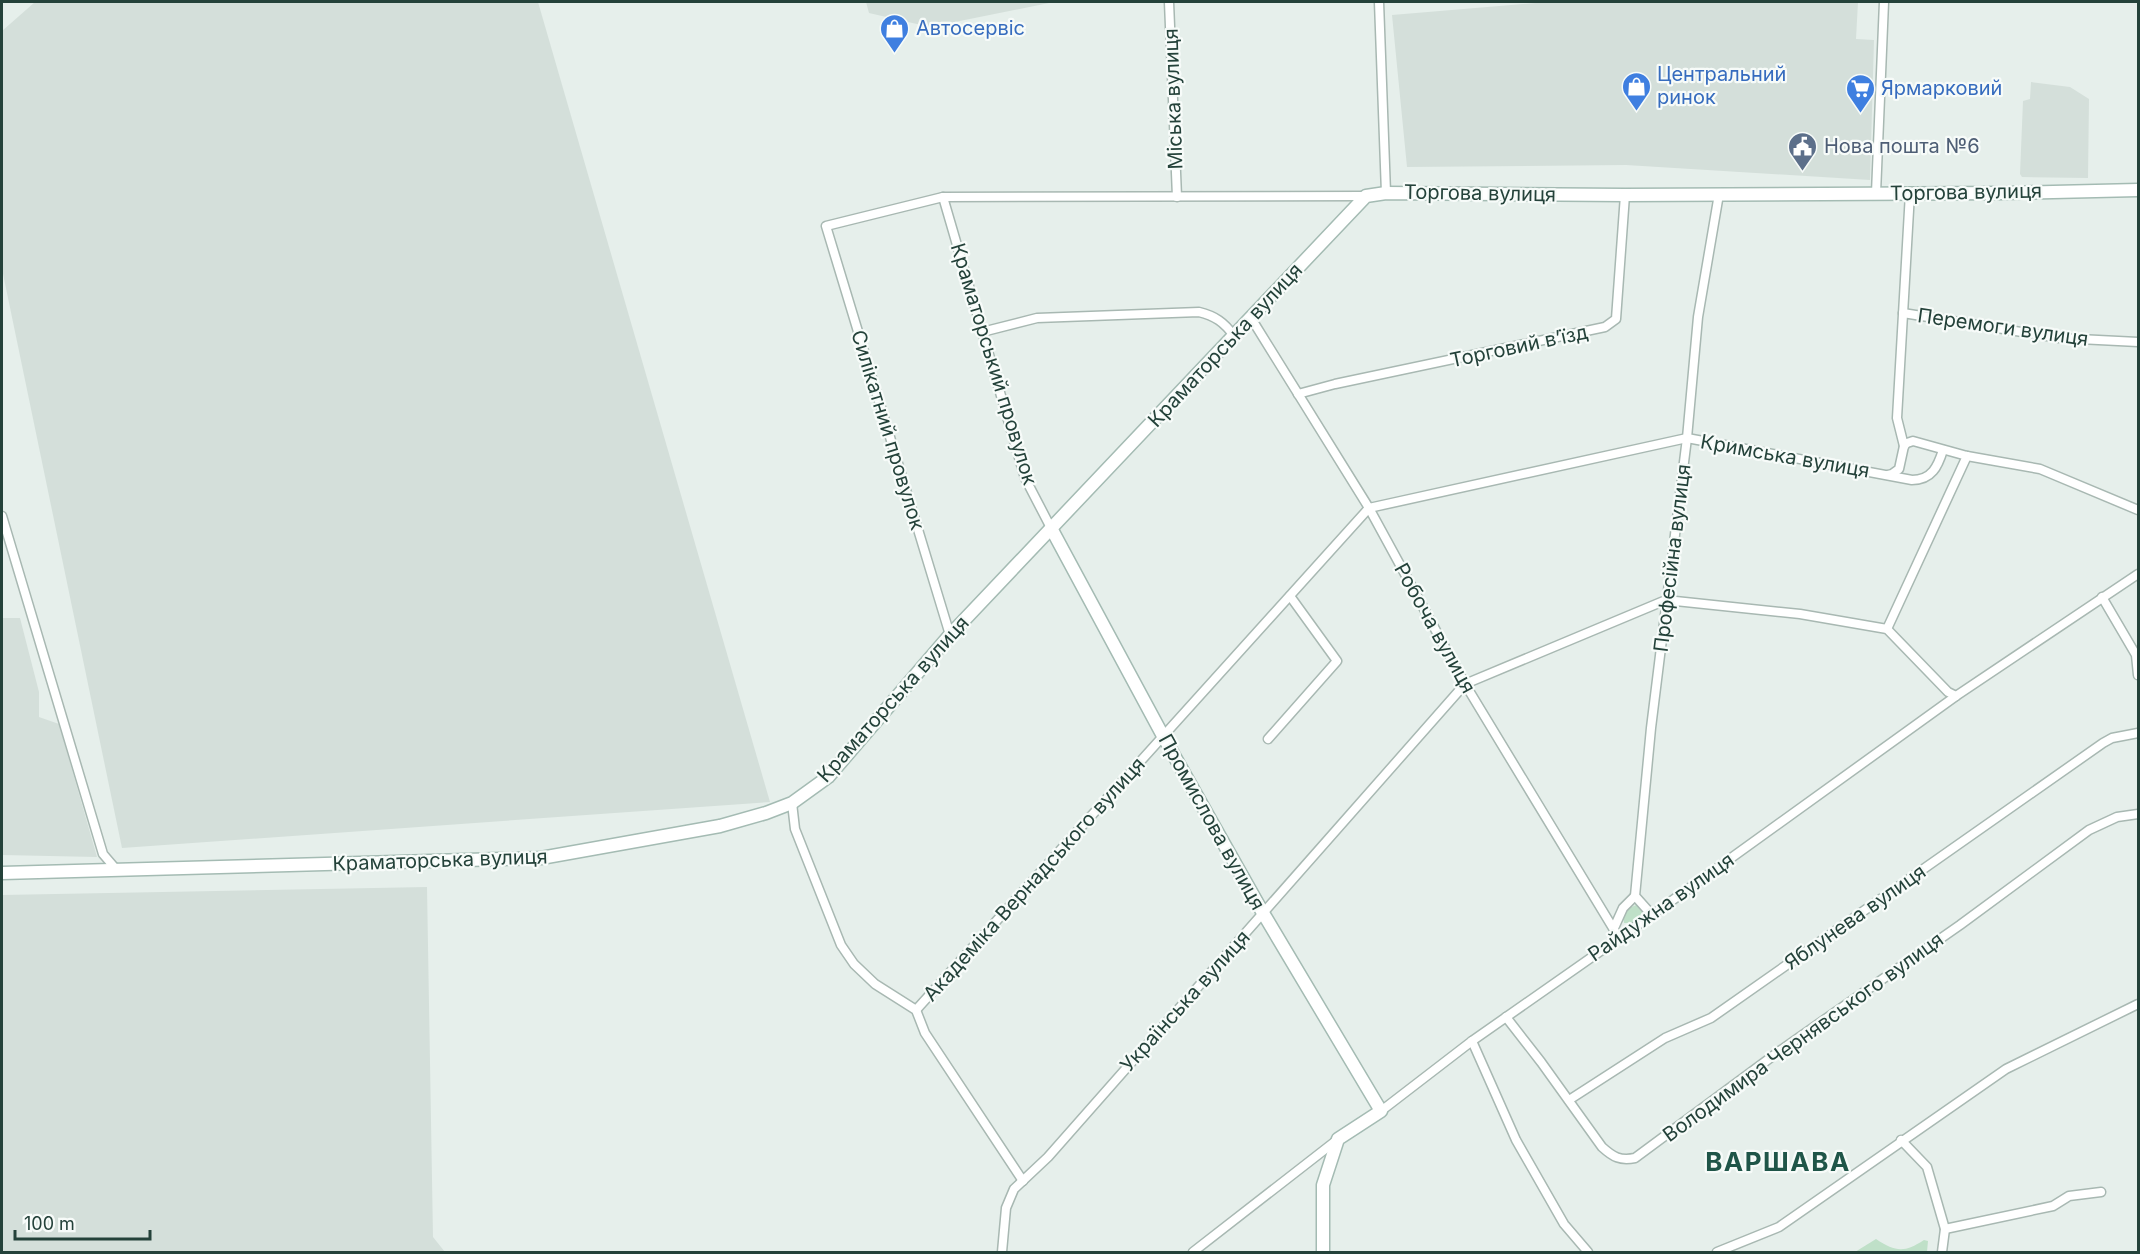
<svg xmlns="http://www.w3.org/2000/svg" width="2140" height="1254" font-family="Inter,sans-serif">
<rect width="100%" height="100%" fill="#e6efeb"/>
<g fill="#d4dfda">
<path d="M 35,2 L 538,2 L 770,802 L 122,848 L 2,269 L 2,31 Z"/>
<path d="M 866,2 L 1054,2 L 930,27 L 869,13 Z"/>
<path d="M 1548,2 L 1858,2 L 1856,39 L 1874,40 L 1870,180 L 1626,165 L 1407,167 L 1392,15 Z"/>
<path d="M 2031,82 L 2070,87 L 2089,99 L 2088,178 L 2022,177 L 2020,174 L 2023,101 L 2030,99 Z"/>
<path d="M 2,618 L 20,618 L 39,692 L 39,717 L 59,724 L 97,857 L 2,855 Z"/>
<path d="M 427,887 L 433,1237 L 445,1252 L 2,1252 L 2,895 Z"/>
</g>
<g fill="#bfe0c8">
<path d="M 1636,905 L 1640,907 L 1643,911 L 1640,917 L 1632,923 L 1624,923 L 1623,916 L 1625,910 Z"/>
<path d="M 1876,1239 C 1896,1252 1904,1253 1924,1240 L 1928,1241 L 1927,1252 L 1855,1252 Z"/>
</g>
<g fill="none" stroke-linecap="round" stroke-linejoin="round">
<defs>
<g id="street">
<path d="M 1169,2 L 1177,197"/>
<path d="M 1379,2 L 1386,193"/>
<path d="M 1876,193 L 1884,2"/>
<path d="M 943,197 L 1025,478 L 1051,528"/>
<path d="M 1903,313 L 2059,338 L 2138,342"/>
<path d="M 1251,318 L 1369,508 L 1465,684 L 1619,938"/>
<path d="M 982,332 L 1037,318 L 1199,312 C 1215,316 1224,322 1234,336"/>
<path d="M 1298,394 L 1335,384 L 1605,327 L 1616,319 L 1625,195"/>
<path d="M 1904,446 L 1897,418 L 1910,193"/>
<path d="M 1888,475 L 1892,474 L 1899,469 L 1904,446 L 1907,443 L 1913,441 L 1967,456 L 2040,469 L 2138,510"/>
<path d="M 2,516 L 103,854 L 115,868"/>
<path d="M 2102,597 L 2136,655 L 2138,675"/>
<path d="M 1887,629 L 1967,456"/>
<path d="M 950,635 L 826,226 L 943,197 L 1366,196"/>
<path d="M 1268,739 L 1337,661 L 1290,596"/>
<path d="M 792,803 L 795,829 L 841,945 L 854,964 L 875,984 L 916,1010 L 925,1033 L 1023,1181"/>
<path d="M 1652,915 L 1635,896 L 1651,728 L 1687,438 L 1698,317 L 1719,194"/>
<path d="M 1614,928 L 1623,908 L 1635,896"/>
<path d="M 916,1010 L 1369,508 L 1687,438 L 1912,480 C 1932,480 1938,466 1943,450"/>
<path d="M 1506,1017 L 1541,1062 L 1602,1147 C 1613,1157 1620,1161 1635,1158 L 1781,1050 L 1960,925 L 2089,830 L 2117,817 L 2138,814"/>
<path d="M 1472,1041 L 1516,1140 L 1564,1224 L 1588,1252"/>
<path d="M 1569,1100 L 1665,1038 L 1711,1018 L 2103,743 L 2112,738 L 2138,733"/>
<path d="M 1381,1111 L 1472,1041 L 1652,915 L 1956,696 L 2138,574"/>
<path d="M 1901,1140 L 1927,1167 L 1945,1229 L 1942,1252"/>
<path d="M 1945,1229 L 2053,1206 L 2069,1196 L 2101,1192"/>
<path d="M 1002,1252 L 1006,1208 L 1014,1189 L 1048,1157 L 1465,684 L 1666,600 L 1800,614 L 1887,629 L 1948,692 L 1956,696"/>
<path d="M 1193,1252 L 1337,1140"/>
<path d="M 1717,1252 L 1779,1227 L 2006,1069 L 2138,1004"/>
</g>
<g id="secondary">
<path d="M 1051,528 L 1163,736 L 1263,913 L 1381,1111 L 1338,1139 L 1323,1185 L 1323,1252"/>
<path d="M 2,873 L 541,858 L 720,826 L 766,813 L 792,803 L 828,777 L 950,635 L 1366,196 L 1386,193 L 1625,195 L 2005,193 L 2138,190"/>
</g>
</defs>
<use href="#street" stroke="#a8b8b2" stroke-width="11"/>
<use href="#secondary" stroke="#a4bbb3" stroke-width="15"/>
<use href="#street" stroke="#fff" stroke-width="8"/>
<use href="#secondary" stroke="#fff" stroke-width="12"/>
</g>
<defs>
<symbol id="shop-pin" viewBox="-11 -11 22 30"><path d="M0 17L-7.5 6A9.5 9.5 0 1 1 7.5 6Z" fill="#3f7fe0" stroke="#f7fbf9"/><path d="M-5-2.5h2.3a2.7 3.5 0 0 1 5.4 0H5L5.5 6h-11ZM-1.5-2.5h3a1.5 2.3 0 0 0-3 0Z" fill="#fff"/></symbol>
<symbol id="supermarket-pin" viewBox="-11 -11 22 30"><path d="M0 17L-7.5 6A9.5 9.5 0 1 1 7.5 6Z" fill="#3f7fe0" stroke="#f7fbf9"/><path d="M-6-5.5h2.5l.6 2H6L4.5 2H-2.5L-4.4-4H-6ZM-1.5 3.2a1.3 1.3 0 1 0 .1 0ZM3 3.2a1.3 1.3 0 1 0 .1 0Z" fill="#fff"/></symbol>
<symbol id="civic-pin" viewBox="-11 -11 22 30"><path d="M0 17L-7.5 6A9.5 9.5 0 1 1 7.5 6Z" fill="#5c6f8a" stroke="#f7fbf9"/><path d="M-.6-6.5H3V-4.5H.6V-3L4-1V1h2V6H-6V1h2V-1L-.6-3ZM-1.2 2.5V6h2.4V2.5Z" fill="#fff"/></symbol>
</defs>
<g fill-rule="evenodd">
<use href="#shop-pin" x="878" y="12" width="33" height="45"/>
<use href="#shop-pin" x="1620" y="70" width="33" height="45"/>
<use href="#supermarket-pin" x="1844" y="72" width="33" height="45"/>
<use href="#civic-pin" x="1786" y="130" width="33" height="45"/>
</g>
<g text-anchor="middle" dominant-baseline="central" stroke-width="4.5" stroke-linejoin="round" paint-order="stroke">
<g font-size="20" fill="#366cbe" stroke="#f7fbf9" text-anchor="start">
<text x="916" y="28">Автосервіс</text>
<text x="1657" y="74">Центральний<tspan x="1657" dy="23">ринок</tspan></text>
<text x="1881" y="88">Ярмарковий</text>
</g>
<g font-size="20" fill="#24423a" stroke="#f7fbf9">
<text transform="translate(1173 99) rotate(-92)">Міська вулиця</text>
<text transform="translate(1966 192) rotate(-1)">Торгова вулиця</text>
<text transform="translate(1480 193) rotate(1)">Торгова вулиця</text>
<text transform="translate(2003 327) rotate(8)">Перемоги вулиця</text>
<text transform="translate(1225 345) rotate(-47)">Краматорська вулиця</text>
<text transform="translate(1519 346) rotate(-12)">Торговий в’їзд</text>
<text transform="translate(994 364) rotate(73)">Краматорський провулок</text>
<text transform="translate(888 430) rotate(73)">Силікатний провулок</text>
<text transform="translate(1785 456) rotate(10)">Кримська вулиця</text>
<text transform="translate(1672 558) rotate(-83)">Професійна вулиця</text>
<text transform="translate(1435 628) rotate(61)">Робоча вулиця</text>
<text transform="translate(893 699) rotate(-48)">Краматорська вулиця</text>
<text transform="translate(1212 822) rotate(61)">Промислова вулиця</text>
<text transform="translate(440 860) rotate(-2)">Краматорська вулиця</text>
<text transform="translate(1034 879) rotate(-48)">Академіка Вернадського вулиця</text>
<text transform="translate(1661 907) rotate(-35)">Райдужна вулиця</text>
<text transform="translate(1855 917) rotate(-35)">Яблунева вулиця</text>
<text transform="translate(1185 1001) rotate(-48)">Українська вулиця</text>
<text transform="translate(1803 1037) rotate(-36)">Володимира Чернявського вулиця</text>
</g>
<g font-size="20" fill="#4e5e75" stroke="#f7fbf9" text-anchor="start">
<text x="1824" y="146">Нова пошта №6</text>
</g>
<g font-size="26" font-weight="bold" letter-spacing="1.5" fill="#1f5548" stroke="#f7fbf9">
<text x="1778" y="1161">ВАРШАВА</text>
</g>
</g>
<rect width="2140" height="1254" fill="none" stroke="#24423a" stroke-width="6"/>
<path d="M15 1230v9h135v-9" fill="none" stroke="#24423a" stroke-width="3"/>
<text x="24" y="1230" font-size="18" fill="#24423a" stroke="#f7fbf9" stroke-width="4.5" paint-order="stroke">100 m</text>
</svg>
